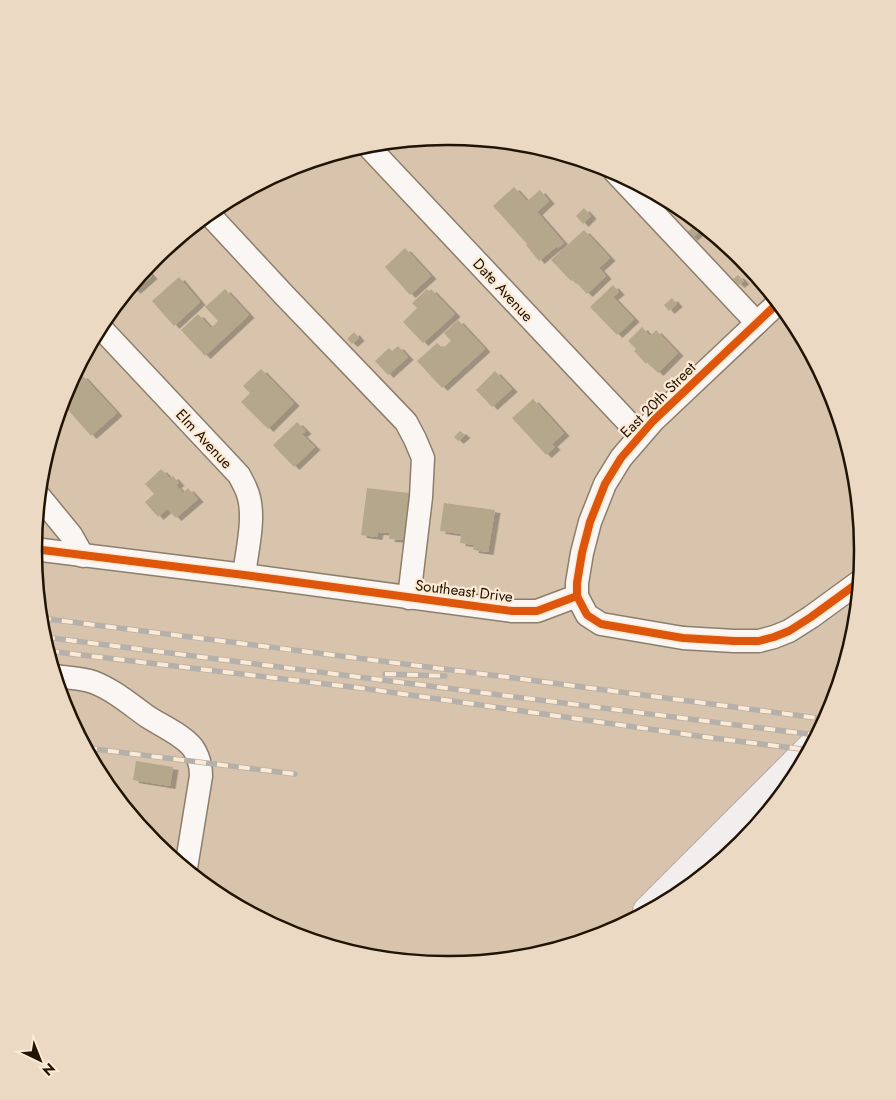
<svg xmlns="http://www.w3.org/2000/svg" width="896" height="1100" font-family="Jost,sans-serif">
<defs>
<filter id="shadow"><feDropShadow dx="5.5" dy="3" stdDeviation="0" flood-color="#0004"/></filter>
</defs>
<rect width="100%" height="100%" fill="#d8c4ac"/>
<g fill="#b5a78c" filter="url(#shadow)">
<path d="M 431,137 L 436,137 L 428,144 L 423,138 Z"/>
<path d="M 514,187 L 527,201 L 540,190 L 549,201 L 537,212 L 564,243 L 558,248 L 557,246 L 539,261 L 526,245 L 527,244 L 493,206 Z"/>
<path d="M 584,208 L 591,216 L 583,224 L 576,216 Z"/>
<path d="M 695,226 L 700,231 L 692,238 L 687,232 Z"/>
<path d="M 584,230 L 610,258 L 599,268 L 606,276 L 587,294 L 573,279 L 571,281 L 551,260 Z"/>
<path d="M 405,248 L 431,276 L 410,295 L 385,267 Z"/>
<path d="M 146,269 L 152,276 L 135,291 L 131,287 Z"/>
<path d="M 738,275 L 744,281 L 739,285 L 733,279 Z"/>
<path d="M 179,277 L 200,302 L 174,326 L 152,301 Z"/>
<path d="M 613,285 L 619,292 L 613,297 L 634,319 L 617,335 L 590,307 Z"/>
<path d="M 225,289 L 249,315 L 205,356 L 181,330 L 198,314 L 211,328 L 218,321 L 205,307 Z"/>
<path d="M 427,289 L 429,291 L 431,289 L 455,314 L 423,343 L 403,322 L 417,308 L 412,303 Z"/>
<path d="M 672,298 L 677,304 L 669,311 L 664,305 Z"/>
<path d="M 458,320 L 485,349 L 442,388 L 417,361 L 437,343 L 443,348 L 451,341 L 444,333 Z"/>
<path d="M 642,327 L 650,336 L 656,330 L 678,353 L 658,373 L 647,362 L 646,364 L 634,351 L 636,349 L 628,341 Z"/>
<path d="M 354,332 L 359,338 L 352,344 L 347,339 Z"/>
<path d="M 398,346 L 408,357 L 388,375 L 375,361 L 389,348 L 392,351 Z"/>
<path d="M 261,369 L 294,403 L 268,429 L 241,402 L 250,393 L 243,386 Z"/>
<path d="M 495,371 L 512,389 L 492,407 L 476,390 Z"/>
<path d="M 82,375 L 117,413 L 91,436 L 62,403 L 67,389 Z"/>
<path d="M 533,399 L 564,433 L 552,444 L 555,447 L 546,455 L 512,418 Z"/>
<path d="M 297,422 L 306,431 L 302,434 L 315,447 L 294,467 L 273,445 Z"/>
<path d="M 460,431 L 465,435 L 458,441 L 454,437 Z"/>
<path d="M 161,469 L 170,478 L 173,476 L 179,483 L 176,485 L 183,493 L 188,488 L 198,499 L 176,518 L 167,509 L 158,517 L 145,502 L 154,494 L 145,484 Z"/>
<path d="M 367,488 L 409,493 L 404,540 L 389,539 L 390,533 L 378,532 L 377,537 L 361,535 Z"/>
<path d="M 444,503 L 495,510 L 488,552 L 473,550 L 474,545 L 460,543 L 461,534 L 440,531 Z"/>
<path d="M 136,761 L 173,767 L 170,786 L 133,780 Z"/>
</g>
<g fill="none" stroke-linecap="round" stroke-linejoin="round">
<defs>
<g id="minor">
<path d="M 366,144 L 640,435"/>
<path d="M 615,172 L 757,323"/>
<path d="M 208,213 L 285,296 L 406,422 L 415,439 L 423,458 L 421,497 L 409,598"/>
<path d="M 778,303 L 653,421 L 621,458 L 605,484 L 590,522 L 582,553 L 577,583 L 577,596 L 587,615 L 601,624 L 683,638 L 734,641 L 759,641 L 774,637 L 789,631 L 811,617 L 859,582"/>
<path d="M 100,327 L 239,475 C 241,479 244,484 246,489 C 257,513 247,549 244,575"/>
<path d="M 39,496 L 71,535 L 83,556"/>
<path d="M 34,549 L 244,575 L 512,611 L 537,611 L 577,596"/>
<path d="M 56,676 C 68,678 82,678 93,682 C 114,690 131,705 148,717 C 162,726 183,735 193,748 C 199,757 201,765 201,776 L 186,868"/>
</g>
<path id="major" d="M 647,911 L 810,748"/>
</defs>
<use href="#minor" stroke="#8d7e6b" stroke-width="25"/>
<use href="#major" stroke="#b5a7a2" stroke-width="30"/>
<use href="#minor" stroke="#f9f6f3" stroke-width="22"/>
<use href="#major" stroke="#f2eeed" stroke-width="28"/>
<defs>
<g id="rail">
<path d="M 40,618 L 507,677 L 825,719"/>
<path d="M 44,637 L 816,735"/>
<path d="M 48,651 L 368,689 L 705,737 L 809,750"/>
<path d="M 385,674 L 445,676"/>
<path d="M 86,748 L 295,774"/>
</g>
</defs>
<use href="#rail" stroke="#b5b0aa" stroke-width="5.5"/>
<use href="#rail" stroke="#fdead4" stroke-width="4" stroke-dasharray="11" stroke-linecap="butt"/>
<defs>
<g id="cycleway">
<path d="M 778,303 L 653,421 L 621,458 L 605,484 L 590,522 L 582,553 L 577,583 L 577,596 L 587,615 L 601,624 L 683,638 L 734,641 L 759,641 L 774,637 L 789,631 L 811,617 L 859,582"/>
<path d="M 34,549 L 244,575 L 512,611 L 537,611 L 577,596"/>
</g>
</defs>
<use href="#cycleway" stroke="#fdead4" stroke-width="11"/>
<use href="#cycleway" stroke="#de560c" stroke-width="8"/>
</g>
<g text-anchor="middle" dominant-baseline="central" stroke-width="4.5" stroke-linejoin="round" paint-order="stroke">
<g font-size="15" fill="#211404" stroke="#fdead4">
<text transform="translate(503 290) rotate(47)">Date Avenue</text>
<text transform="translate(658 400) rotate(-45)">East 20th Street</text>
<text transform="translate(204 439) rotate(47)">Elm Avenue</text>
<text transform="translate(464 591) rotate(7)">Southeast Drive</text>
</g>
</g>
<path d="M0 0H896V1100H0ZM447 145H449A405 405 0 0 1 854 550V551A405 405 0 0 1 449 956H447A405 405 0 0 1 42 551V550A405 405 0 0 1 447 145Z" fill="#ebd9c3" fill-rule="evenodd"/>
<path fill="none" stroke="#211404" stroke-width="2.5" d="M447 145H449A405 405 0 0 1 854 550V551A405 405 0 0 1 449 956H447A405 405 0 0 1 42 551V550A405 405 0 0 1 447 145Z"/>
<g transform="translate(40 1060) rotate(137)" stroke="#fdead4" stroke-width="4" paint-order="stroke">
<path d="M0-4L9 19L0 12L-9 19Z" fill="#211404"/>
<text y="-8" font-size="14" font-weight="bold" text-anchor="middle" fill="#211404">N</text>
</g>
</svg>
